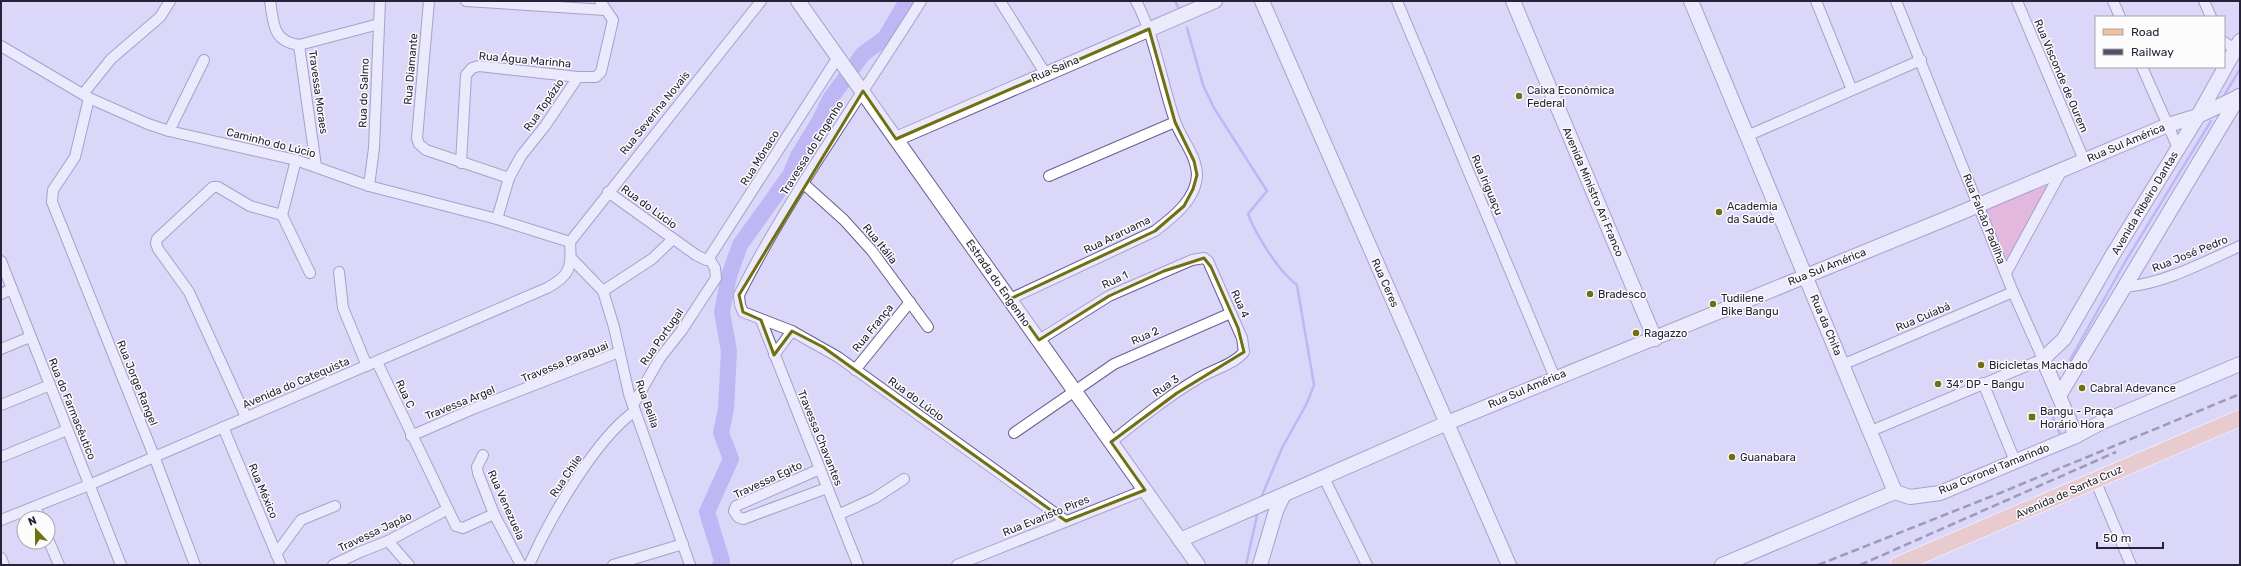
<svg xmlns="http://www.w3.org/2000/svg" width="2241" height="566" font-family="Rubik,sans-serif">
<rect width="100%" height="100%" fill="#dad7f9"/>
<path fill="#ec92bf" d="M 2049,184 L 2007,260 L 1985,211 Z"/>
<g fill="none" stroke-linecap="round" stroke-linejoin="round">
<g stroke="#9d8fee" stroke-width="2.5">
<path d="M 1175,1 L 1179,9"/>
<path d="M 1187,28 L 1203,85 L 1214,108 L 1267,191 L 1248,214 C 1256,235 1279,272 1297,285 L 1314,385 L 1307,403 L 1282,448 L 1261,498"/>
<path d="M 2225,94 L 2240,69"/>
<path d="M 2070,360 L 2125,262 L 2211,121"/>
<path d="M 2049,407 L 2060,434"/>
<path d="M 1246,565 L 1258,511"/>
</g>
<path stroke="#9d8fee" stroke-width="16" d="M 720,565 L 722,561 L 707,512 L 731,459 L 721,433 L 726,409 L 729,351 L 722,312 L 729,276 L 740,245 L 790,175 L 798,156 L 819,122 L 830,99 L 863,54 L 885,38 L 907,1"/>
<defs>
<g id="street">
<path d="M 270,1 C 274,24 272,41 299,45 L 379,24"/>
<path d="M 429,1 L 417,138 L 419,144 L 426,150 L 509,178"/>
<path d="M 466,1 L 605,10"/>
<path d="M 921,1 C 860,99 791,192 739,295 L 740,305 L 743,312 L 792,331 L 838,357 L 1066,521"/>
<path d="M 1000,1 L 1045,73"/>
<path d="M 1397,1 L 1555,378"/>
<path d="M 1816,1 L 1852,90"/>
<path d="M 2017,1 L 2084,160"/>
<path d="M 2113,1 L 2120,17"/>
<path d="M 2204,1 L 2211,17"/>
<path d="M 2224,42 L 2235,49"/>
<path d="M 299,45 L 316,166"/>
<path d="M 1,46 L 89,98 L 148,124 L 169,131 L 296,160 L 369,186 L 497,219 L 570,242"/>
<path d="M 2142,67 L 2178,148"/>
<path d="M 83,94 L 111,59 L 160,17 L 170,1"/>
<path d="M 89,98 L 75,157 L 53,190 L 52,202 L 154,456 L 195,565"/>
<path d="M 169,131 L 204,60"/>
<path d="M 1747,136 L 1921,60"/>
<path d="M 461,163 L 466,75 L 472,68 L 479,66 L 578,77"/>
<path d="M 1049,176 L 1175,122"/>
<path d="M 804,184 L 844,220 L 872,251 L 928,327"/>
<path d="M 369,186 L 374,148 L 380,1"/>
<path d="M 608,192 L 696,255 L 706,260 L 709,258 L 838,57"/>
<path d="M 282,215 L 296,160"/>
<path d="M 497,219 L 509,178 L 521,156 L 545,126 L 578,77 L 596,77 L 601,72 L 613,20 L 600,1"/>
<path d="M 570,242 L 761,1"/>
<path d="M 572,259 L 603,291 L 614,327 L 629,394 L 690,565"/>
<path d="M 1,261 L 121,565"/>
<path d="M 339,272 L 343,308 L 367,366"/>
<path d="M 2006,273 L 2062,170"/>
<path d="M 2125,287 C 2166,283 2202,263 2240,246"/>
<path d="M 603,291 L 652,259 L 673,239"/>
<path d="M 1,294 L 12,289"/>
<path d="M 1010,299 L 1155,231 C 1172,218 1197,199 1197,174 C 1196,154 1181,139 1175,121 C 1161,81 1156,39 1136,1"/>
<path d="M 761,320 L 858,565"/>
<path d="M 1039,340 L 1109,296 L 1192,260 L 1204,258 L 1208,261 L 1242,338 L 1244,352 C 1233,365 1214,369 1199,378 C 1168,396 1139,420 1111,442"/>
<path d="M 1,349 L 30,337"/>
<path d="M 774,355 L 792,331"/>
<path d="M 377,362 L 456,526 L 463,528 L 494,514"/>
<path d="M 1842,365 L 2013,292"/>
<path d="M 855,370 L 910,302"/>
<path d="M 1983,383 L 2015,461"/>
<path d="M 1,405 L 50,385"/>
<path d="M 633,405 L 660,358 L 682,330 L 716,278 L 715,268 L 709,258"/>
<path d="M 246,417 L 189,292 L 158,249 L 156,243 L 157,239 L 213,187 L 218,187 L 250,206 L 282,215 L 310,273"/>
<path d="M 223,427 L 281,565"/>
<path d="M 1871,431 L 2043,359 L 2013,292 L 1896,1"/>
<path d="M 1014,433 L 1114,364 L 1231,313"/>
<path d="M 411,436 L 475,408 L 619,352"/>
<path d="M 483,455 L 477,467 L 478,473 L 494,514 L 521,565"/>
<path d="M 1,457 L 67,430"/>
<path d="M 820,469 L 736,506 L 734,511 L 738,517 L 743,519 L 827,488"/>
<path d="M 1324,478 L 1367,565"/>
<path d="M 2095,480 L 2131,565"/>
<path d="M 35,507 L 40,518"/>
<path d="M 838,515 L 875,498 L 904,479"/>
<path d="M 1,520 L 89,485 L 547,288 C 570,276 572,267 570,242"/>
<path d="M 48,539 L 59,565"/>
<path d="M 388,541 L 409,565"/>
<path d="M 276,554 L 301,520 L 335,506"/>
<path d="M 1,558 L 4,565"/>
<path d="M 333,565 L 360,552 L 388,541 L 448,509"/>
<path d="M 529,565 C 549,520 595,439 635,411"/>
<path d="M 613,565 L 683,544"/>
<path d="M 957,565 L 1145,490"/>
</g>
<g id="secondary">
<path d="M 798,1 L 1198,565"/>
<path d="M 1262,1 L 1509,565"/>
<path d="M 1513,1 L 1655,339"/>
<path d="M 1691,1 L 1895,492"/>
<path d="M 896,139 L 1215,1"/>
<path d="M 2059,396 L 2239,96"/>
<path d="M 2076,436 L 2043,359 L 2064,339 L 2112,256 L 2198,116 L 2240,41"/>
<path d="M 1180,540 L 1447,423 L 1960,213 L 2168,125 L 2198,116 L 2240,96"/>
<path d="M 1260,565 L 1276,511 L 1283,496"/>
<path d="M 1722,565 L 1895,492 L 1910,497 L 1940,493 L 2076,436 L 2100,423 L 2240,364"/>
</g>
<path id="primary" d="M 1898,565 L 2240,418"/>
</defs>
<use href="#street" stroke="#666091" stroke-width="12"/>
<use href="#secondary" stroke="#666091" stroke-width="16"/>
<use href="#primary" stroke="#fff" stroke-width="18"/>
<use href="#street" stroke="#fff" stroke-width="10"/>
<use href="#secondary" stroke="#fff" stroke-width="14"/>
<use href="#primary" stroke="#f8bc99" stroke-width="16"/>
<g stroke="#524f67" stroke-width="2.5" stroke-dasharray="8 4" stroke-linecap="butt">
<path d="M 1818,565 L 2000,493 L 2240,394"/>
<path d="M 1860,565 L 2116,452"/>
</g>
</g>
<path d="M0 0H2241V566H0ZM 1149,29 L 1175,122 L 1194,161 L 1197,175 L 1193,189 L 1184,206 L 1155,231 L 1010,299 L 1039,340 L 1109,296 L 1164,271 L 1204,258 L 1211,267 L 1238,328 L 1244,352 L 1177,393 L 1111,442 L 1145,490 L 1066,521 L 823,347 L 792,331 L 774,355 L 761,320 L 743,312 L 739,295 L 863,91 L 896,139 Z" fill="#dad7f9" fill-opacity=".55" fill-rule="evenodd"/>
<path fill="none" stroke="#706f12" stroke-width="3" stroke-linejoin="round" d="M 1149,29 L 1175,122 L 1194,161 L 1197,175 L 1193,189 L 1184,206 L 1155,231 L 1010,299 L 1039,340 L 1109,296 L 1164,271 L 1204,258 L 1211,267 L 1238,328 L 1244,352 L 1177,393 L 1111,442 L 1145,490 L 1066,521 L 823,347 L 792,331 L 774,355 L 761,320 L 743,312 L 739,295 L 863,91 L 896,139 Z"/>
<g fill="#706f12" stroke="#fcfcfc" stroke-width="1.5">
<circle cx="1519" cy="96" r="4"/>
<circle cx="1719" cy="212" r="4"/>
<circle cx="1590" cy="294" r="4"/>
<circle cx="1713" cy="304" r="4"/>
<circle cx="1636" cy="333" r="4"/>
<circle cx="1981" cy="365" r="4"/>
<circle cx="1938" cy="384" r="4"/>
<circle cx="2082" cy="388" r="4"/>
<rect x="2028" y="413" width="8" height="8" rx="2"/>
<circle cx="1732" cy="457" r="4"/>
</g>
<g text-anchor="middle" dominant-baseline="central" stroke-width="3" stroke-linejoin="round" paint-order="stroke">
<g font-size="11" fill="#262338" stroke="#fcfcfc">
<text transform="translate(525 60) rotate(5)">Rua Água Marinha</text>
<text transform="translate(411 69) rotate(-85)">Rua Diamante</text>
<text transform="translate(1055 69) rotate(-23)">Rua Saina</text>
<text transform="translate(2061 76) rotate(67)">Rua Visconde de Ourem</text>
<text transform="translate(318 92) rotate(82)">Travessa Moraes</text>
<text transform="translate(364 93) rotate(-88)">Rua do Salmo</text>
<text transform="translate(544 105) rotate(-55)">Rua Topázio</text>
<text transform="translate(655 113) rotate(-51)">Rua Severina Novais</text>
<text transform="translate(271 143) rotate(14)">Caminho do Lúcio</text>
<text transform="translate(2126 143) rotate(-23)">Rua Sul América</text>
<text transform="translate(812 148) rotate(-58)">Travessa do Engenho</text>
<text transform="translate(760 158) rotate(-58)">Rua Mônaco</text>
<text transform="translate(1487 185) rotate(67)">Rua Iriguaçu</text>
<text transform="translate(1593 192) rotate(67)">Avenida Ministro Ari Franco</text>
<text transform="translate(2145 203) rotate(-59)">Avenida Ribeiro Dantas</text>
<text transform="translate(649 207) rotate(36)">Rua do Lúcio</text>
<text transform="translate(1984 219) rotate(68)">Rua Falcão Padilha</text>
<text transform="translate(1117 235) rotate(-26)">Rua Araruama</text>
<text transform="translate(880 244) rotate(51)">Rua Itália</text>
<text transform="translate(2190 254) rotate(-22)">Rua José Pedro</text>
<text transform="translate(1827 267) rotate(-22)">Rua Sul América</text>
<text transform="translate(1115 280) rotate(-25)">Rua 1</text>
<text transform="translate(998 283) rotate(55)">Estrada do Engenho</text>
<text transform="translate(1385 283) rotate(66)">Rua Ceres</text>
<text transform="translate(1240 304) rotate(66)">Rua 4</text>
<text transform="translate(1923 317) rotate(-23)">Rua Cuiabá</text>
<text transform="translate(1826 325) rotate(67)">Rua da Chita</text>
<text transform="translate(873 328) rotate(-51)">Rua França</text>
<text transform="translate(1145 336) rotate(-24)">Rua 2</text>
<text transform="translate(662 337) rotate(-55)">Rua Portugal</text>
<text transform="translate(565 362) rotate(-22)">Travessa Paraguai</text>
<text transform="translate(137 383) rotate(68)">Rua Jorge Rangel</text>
<text transform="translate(296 383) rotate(-23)">Avenida do Catequista</text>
<text transform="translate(1166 386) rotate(-35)">Rua 3</text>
<text transform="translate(1527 389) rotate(-23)">Rua Sul América</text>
<text transform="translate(405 394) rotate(65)">Rua C</text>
<text transform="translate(916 399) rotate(36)">Rua do Lúcio</text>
<text transform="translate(460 403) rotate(-22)">Travessa Argel</text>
<text transform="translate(647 404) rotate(71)">Rua Belila</text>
<text transform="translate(72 409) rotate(68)">Rua do Farmacêutico</text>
<text transform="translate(820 438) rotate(68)">Travessa Chavantes</text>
<text transform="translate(1994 469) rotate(-22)">Rua Coronel Tamarindo</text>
<text transform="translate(566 476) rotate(-56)">Rua Chile</text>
<text transform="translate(768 480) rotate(-25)">Travessa Egito</text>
<text transform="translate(263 491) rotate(67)">Rua México</text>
<text transform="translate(2069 492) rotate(-24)">Avenida de Santa Cruz</text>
<text transform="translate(506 505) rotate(66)">Rua Venezuela</text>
<text transform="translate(1046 516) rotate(-22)">Rua Evaristo Pires</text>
<text transform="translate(375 532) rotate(-25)">Travessa Japão</text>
</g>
<g font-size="11" fill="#262338" stroke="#fcfcfc" text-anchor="start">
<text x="1527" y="90">Caixa Econômica<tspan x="1527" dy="13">Federal</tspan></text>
<text x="1727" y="206">Academia<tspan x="1727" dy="13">da Saúde</tspan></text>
<text x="1598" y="294">Bradesco</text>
<text x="1721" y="298">Tudilene<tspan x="1721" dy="13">Bike Bangu</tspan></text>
<text x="1644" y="333">Ragazzo</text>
<text x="1989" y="365">Bicicletas Machado</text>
<text x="1946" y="384">34º DP - Bangu</text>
<text x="2090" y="388">Cabral Adevance</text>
<text x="2040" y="411">Bangu - Praça<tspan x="2040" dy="13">Horário Hora</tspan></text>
<text x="1740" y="457">Guanabara</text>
</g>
</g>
<rect width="2241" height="566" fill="none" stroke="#262338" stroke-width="4"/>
<rect x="2095" y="16" width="130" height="52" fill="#fcfcfc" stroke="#a6a5ae"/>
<rect x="2103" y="29" width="20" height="6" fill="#f8bc99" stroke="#a6a5ae"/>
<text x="2131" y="36" font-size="12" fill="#262338">Road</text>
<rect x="2103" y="49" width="20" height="6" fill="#524f67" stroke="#a6a5ae"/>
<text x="2131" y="56" font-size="12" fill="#262338">Railway</text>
<g transform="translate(36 530) rotate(338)"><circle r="19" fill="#fcfcfc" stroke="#a6a5ae"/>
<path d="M0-3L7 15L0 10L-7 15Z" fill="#706f12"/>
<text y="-6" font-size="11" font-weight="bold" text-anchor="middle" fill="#262338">N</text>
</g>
<path d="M2097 542v6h66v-6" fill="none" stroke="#262338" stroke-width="2"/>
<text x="2103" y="542" font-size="12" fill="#262338" stroke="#fcfcfc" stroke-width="3" paint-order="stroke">50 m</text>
</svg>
